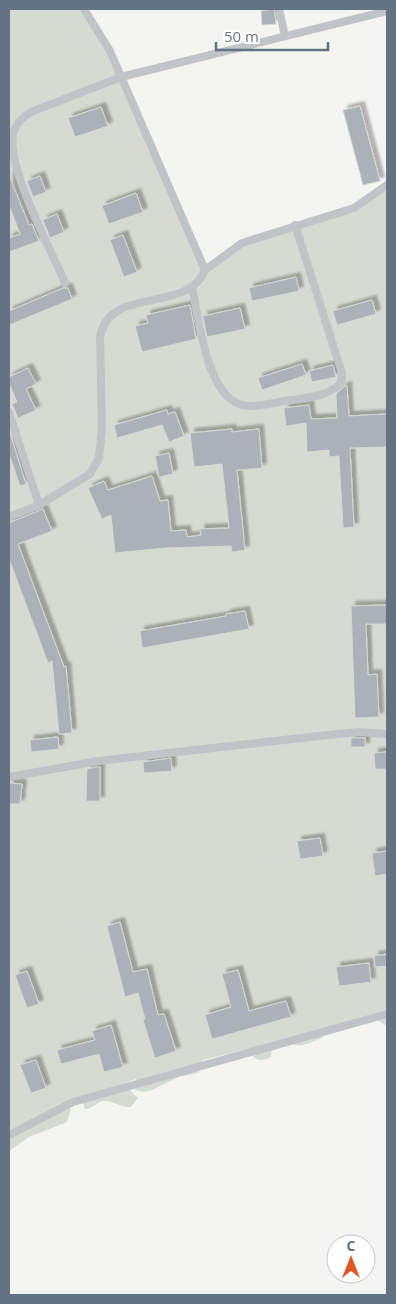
<svg xmlns="http://www.w3.org/2000/svg" width="396" height="1304" font-family="'Open Sans',sans-serif">
<defs>
<filter id="shadow"><feDropShadow dx="4.5" dy="-4.5" stdDeviation="1" flood-color="#0004"/></filter>
</defs>
<rect width="100%" height="100%" fill="#f4f5f1"/>
<path fill="#d5dbd2" d="M 9,9 L 84,9 L 110,51 L 205,269 L 242,243 L 354,208 L 387,185 L 387,1026 L 378,1021 L 376,1017 L 325,1033 L 322,1038 C 313,1041 304,1047 294,1045 L 292,1041 L 272,1050 L 271,1057 C 261,1063 253,1060 248,1049 L 203,1060 L 201,1069 L 198,1073 L 179,1077 L 152,1090 L 144,1092 L 135,1090 L 136,1079 L 123,1084 L 138,1098 L 131,1107 C 121,1108 113,1100 103,1101 C 97,1102 92,1109 85,1109 L 82,1100 L 67,1106 L 71,1110 L 67,1122 L 29,1137 L 9,1151 Z"/>
<g fill="#abb1b6" stroke="#d6d6d3" filter="url(#shadow)">
<path d="M 274,9 L 276,24 L 262,25 L 261,11 Z"/>
<path d="M 360,106 L 380,181 L 363,185 L 343,110 Z"/>
<path d="M 101,107 L 108,126 L 75,137 L 68,118 Z"/>
<path d="M 9,175 L 29,225 L 32,224 L 39,241 L 9,252 L 9,238 L 20,234 L 9,205 Z"/>
<path d="M 40,176 L 46,192 L 33,197 L 27,181 Z"/>
<path d="M 136,193 L 143,212 L 109,224 L 102,206 Z"/>
<path d="M 57,214 L 64,232 L 50,238 L 43,220 Z"/>
<path d="M 123,235 L 137,272 L 124,277 L 110,240 Z"/>
<path d="M 296,277 L 299,291 L 252,301 L 249,288 Z"/>
<path d="M 63,288 L 68,288 L 72,299 L 9,325 L 9,311 Z"/>
<path d="M 372,300 L 376,314 L 337,325 L 333,311 Z"/>
<path d="M 190,305 L 196,339 L 142,352 L 135,326 L 148,323 L 146,315 Z"/>
<path d="M 240,308 L 245,329 L 207,337 L 203,316 Z"/>
<path d="M 302,364 L 306,375 L 262,390 L 258,378 Z"/>
<path d="M 333,365 L 336,377 L 312,382 L 309,371 Z"/>
<path d="M 28,368 L 36,384 L 26,389 L 36,410 L 18,418 L 12,404 L 17,402 L 9,383 L 9,377 Z"/>
<path d="M 345,386 L 347,386 L 349,416 L 387,414 L 387,447 L 350,448 L 354,527 L 343,528 L 339,456 L 329,457 L 329,450 L 307,452 L 306,423 L 286,426 L 284,408 L 309,405 L 311,419 L 337,418 L 336,394 Z"/>
<path d="M 167,410 L 168,414 L 175,412 L 184,436 L 169,442 L 162,425 L 117,438 L 114,425 Z"/>
<path d="M 232,429 L 232,432 L 259,429 L 262,468 L 237,470 L 245,550 L 232,552 L 231,546 L 165,548 L 115,553 L 111,515 L 102,519 L 88,488 L 104,481 L 108,490 L 152,476 L 160,501 L 168,500 L 171,531 L 186,530 L 187,537 L 201,535 L 200,529 L 229,528 L 222,464 L 194,467 L 190,433 Z"/>
<path d="M 9,430 L 26,484 L 20,486 L 9,454 Z"/>
<path d="M 169,453 L 173,474 L 159,477 L 155,456 Z"/>
<path d="M 43,509 L 52,531 L 18,544 L 64,667 L 66,666 L 72,733 L 59,734 L 52,661 L 48,663 L 9,559 L 9,523 Z"/>
<path d="M 387,605 L 387,624 L 366,624 L 368,675 L 377,674 L 379,717 L 355,718 L 351,606 Z"/>
<path d="M 245,611 L 249,629 L 142,648 L 140,631 L 226,616 L 226,614 Z"/>
<path d="M 58,737 L 59,749 L 31,752 L 30,740 Z"/>
<rect x="351" y="738" width="14" height="9"/>
<path d="M 387,752 L 387,769 L 375,769 L 374,753 Z"/>
<path d="M 171,758 L 172,771 L 144,773 L 143,762 Z"/>
<path d="M 96,767 L 100,767 L 100,801 L 86,801 L 87,769 Z"/>
<path d="M 9,783 L 22,784 L 20,804 L 9,804 Z"/>
<path d="M 320,838 L 323,856 L 300,859 L 297,841 Z"/>
<path d="M 387,851 L 387,874 L 375,876 L 372,853 Z"/>
<path d="M 120,922 L 133,972 L 147,969 L 158,1015 L 164,1014 L 176,1051 L 155,1058 L 143,1020 L 145,1019 L 138,993 L 125,997 L 107,926 Z"/>
<path d="M 387,954 L 387,966 L 375,967 L 374,956 Z"/>
<path d="M 369,963 L 371,982 L 339,986 L 336,967 Z"/>
<path d="M 238,970 L 249,1011 L 286,1001 L 291,1017 L 212,1039 L 205,1015 L 231,1007 L 222,974 Z"/>
<path d="M 27,971 L 39,1004 L 27,1008 L 15,975 Z"/>
<path d="M 111,1025 L 123,1067 L 104,1072 L 99,1054 L 61,1064 L 57,1050 L 95,1040 L 92,1031 Z"/>
<path d="M 36,1060 L 46,1088 L 31,1093 L 20,1065 Z"/>
</g>
<g fill="none" stroke-linecap="round" stroke-linejoin="round">
<g stroke="#c0c4c7" stroke-width="8">
<path d="M 279,9 L 285,36"/>
<path d="M 205,270 L 242,243 L 354,208 L 387,185"/>
<path d="M 65,283 C 51,249 7,169 13,135 C 15,124 22,118 31,112 L 121,77 L 387,11"/>
<path d="M 192,287 C 199,319 206,400 246,406 C 258,407 272,403 284,401 C 304,398 326,398 341,383 L 342,373 L 295,225"/>
<path d="M 9,412 L 39,505"/>
<path d="M 9,517 L 39,505 L 90,474 L 99,458 L 102,428 L 100,337 C 110,284 187,315 205,270 L 110,51 L 84,9"/>
<path d="M 9,777 L 98,761 L 319,736 L 358,732 L 387,734"/>
<path d="M 9,1135 L 73,1102 L 387,1014"/>
</g>
</g>
<rect width="396" height="1304" fill="none" stroke="#647381" stroke-width="20"/>
<g transform="translate(351 1259)"><circle r="24" fill="#ffffff" stroke="#c1c7cd"/>
<path d="M0-4L9 19L0 12L-9 19Z" fill="#df5826"/>
<text y="-8" font-size="14" font-weight="bold" text-anchor="middle" fill="#647381">С</text>
</g>
<path d="M216 42v8h112v-8" fill="none" stroke="#647381" stroke-width="2.5"/>
<text x="224" y="42" font-size="15" fill="#647381" stroke="#ffffff" stroke-width="4" paint-order="stroke">50 m</text>
</svg>
